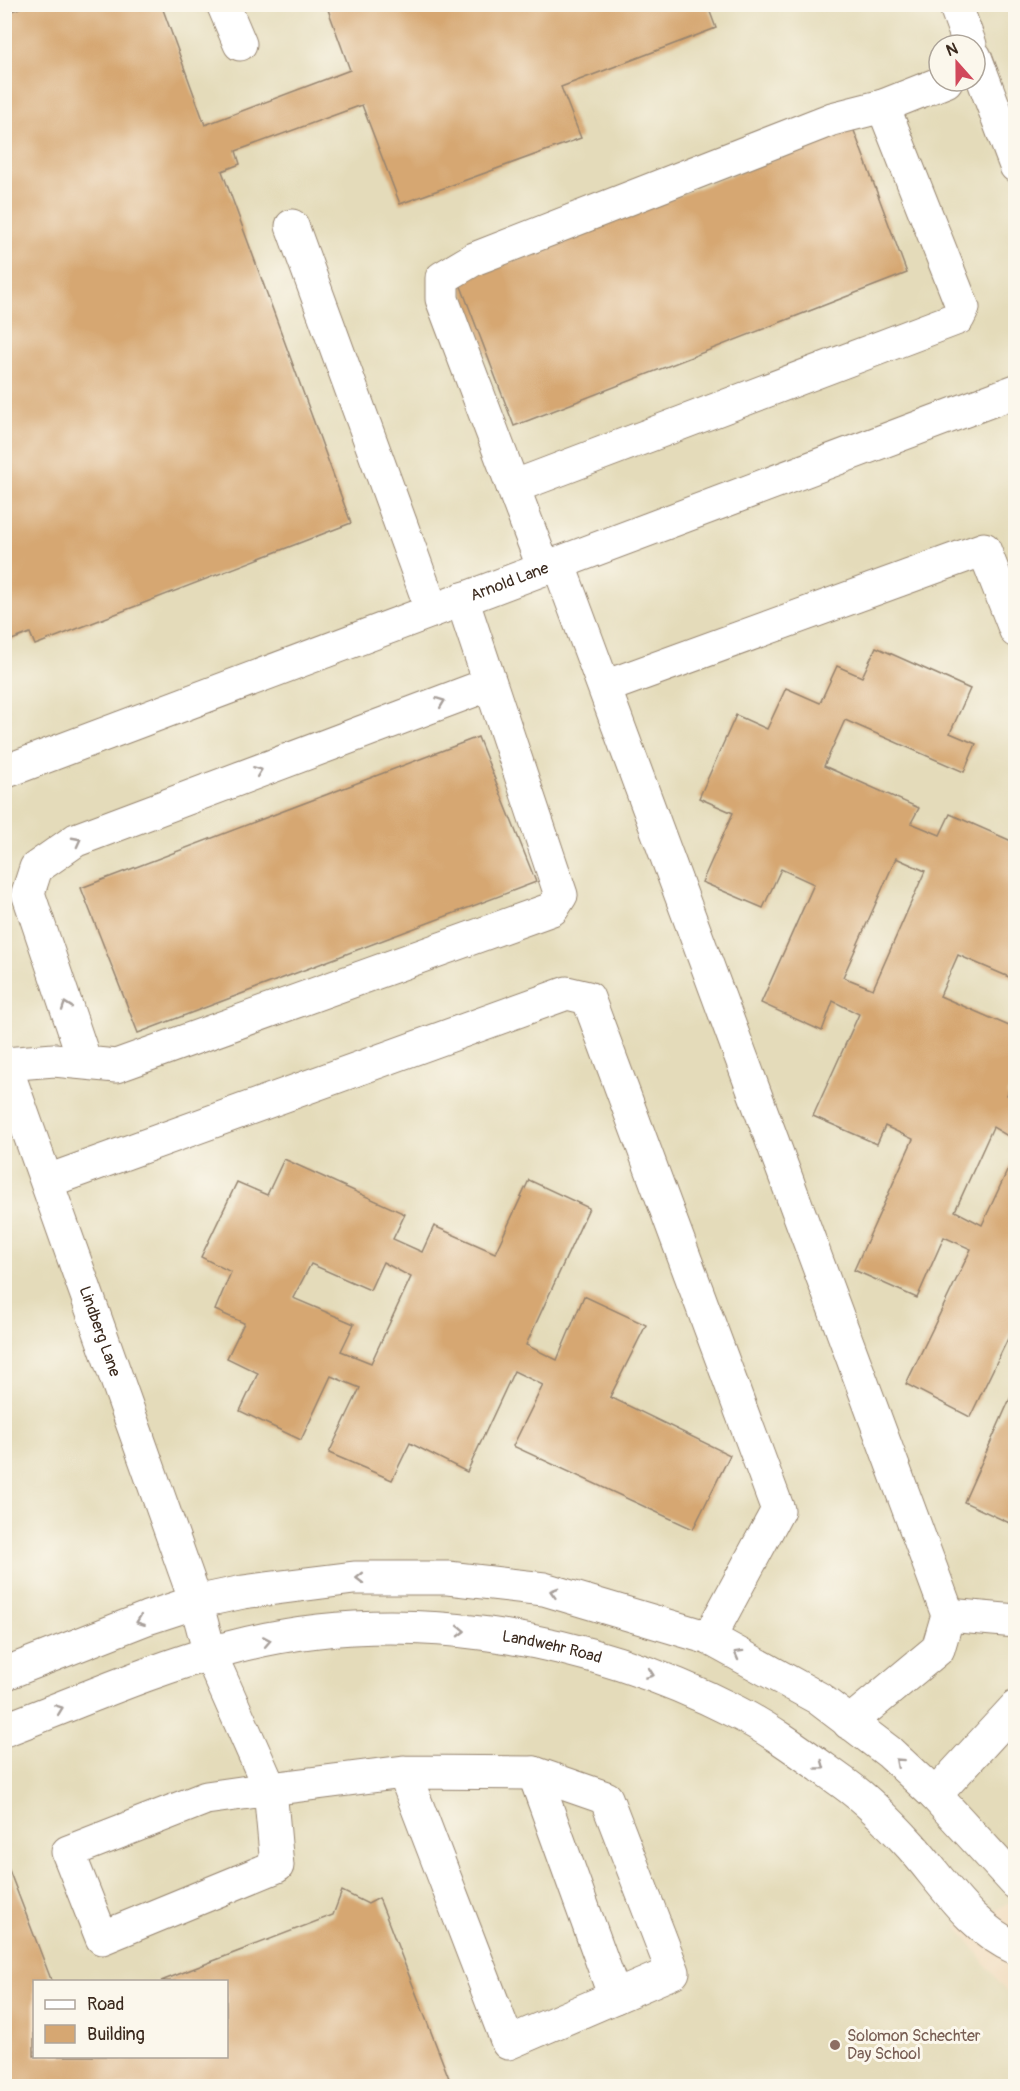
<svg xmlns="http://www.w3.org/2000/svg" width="1020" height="2091" font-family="Pangolin,sans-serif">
<rect width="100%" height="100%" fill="#fbf7ec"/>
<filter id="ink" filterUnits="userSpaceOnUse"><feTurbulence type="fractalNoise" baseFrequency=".0167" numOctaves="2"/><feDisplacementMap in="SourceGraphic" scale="12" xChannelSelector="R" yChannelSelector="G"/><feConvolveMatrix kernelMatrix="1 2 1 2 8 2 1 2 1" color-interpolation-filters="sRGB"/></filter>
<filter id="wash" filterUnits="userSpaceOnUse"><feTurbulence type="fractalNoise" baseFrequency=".008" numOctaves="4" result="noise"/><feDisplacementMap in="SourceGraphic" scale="24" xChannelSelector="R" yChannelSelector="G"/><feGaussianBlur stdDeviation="1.35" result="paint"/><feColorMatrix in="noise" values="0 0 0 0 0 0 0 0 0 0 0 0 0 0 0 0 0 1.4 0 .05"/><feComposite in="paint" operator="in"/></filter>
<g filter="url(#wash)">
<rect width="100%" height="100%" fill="#f2ddc0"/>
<path fill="#e4dbba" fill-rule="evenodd" d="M 5,5 L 1015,5 L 1016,1901 L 956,1925 L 1015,2003 L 1015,2086 L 5,2086 ZM 939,45 L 975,45 L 975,81 L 939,81 ZM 34,1982 L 226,1982 L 226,2056 L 34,2056 Z"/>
<g id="blocks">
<g fill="#d6a772" fill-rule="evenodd">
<path d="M 30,4 L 161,4 L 205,125 L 350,70 L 326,4 L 707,4 L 716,28 L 561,87 L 581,138 L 400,204 L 362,105 L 236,151 L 240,164 L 222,171 L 351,523 L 35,645 L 30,633 L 4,643 L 4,14 Z"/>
<path d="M 853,128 L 907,273 L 514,426 L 459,281 Z"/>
<path d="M 876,647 L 970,689 L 950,733 L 976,744 L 964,772 L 845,720 L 824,766 L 919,808 L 911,823 L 940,835 L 950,814 L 1016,843 L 1016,980 L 958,955 L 940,996 L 1016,1029 L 1016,1076 L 1007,1095 L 1016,1099 L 1016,1141 L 993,1127 L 955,1211 L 982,1225 L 1016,1152 L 1016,1322 L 970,1417 L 906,1384 L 971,1249 L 944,1237 L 917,1298 L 854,1270 L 913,1139 L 885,1126 L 877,1144 L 813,1116 L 859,1014 L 833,1001 L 822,1031 L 761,1003 L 814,884 L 781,869 L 763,908 L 702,882 L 733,813 L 699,798 L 736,715 L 767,729 L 786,688 L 820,703 L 837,666 L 862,677 ZM 896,858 L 925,871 L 873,989 L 843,977 Z"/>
<path d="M 478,737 L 536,882 L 138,1033 L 81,888 Z"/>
<path d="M 284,1159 L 405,1214 L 393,1239 L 422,1252 L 434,1226 L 495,1253 L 529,1180 L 589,1208 L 526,1345 L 557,1360 L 584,1296 L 646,1325 L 610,1397 L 730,1455 L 693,1529 L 513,1446 L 543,1385 L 514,1371 L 467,1472 L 410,1443 L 392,1480 L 329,1453 L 360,1388 L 331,1376 L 301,1440 L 240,1411 L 258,1373 L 227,1358 L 244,1323 L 215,1310 L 231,1272 L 201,1257 L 237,1182 L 267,1195 ZM 383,1262 L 411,1277 L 371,1363 L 341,1351 L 354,1324 L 293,1298 L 311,1264 L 370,1290 Z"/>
<path d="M 1013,1392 L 1016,1393 L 1016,1526 L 964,1502 Z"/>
<path d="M 4,1857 L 52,1982 L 34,1982 L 34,2056 L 226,2056 L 226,1982 L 161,1981 L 333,1915 L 342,1891 L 368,1904 L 379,1898 L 452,2086 L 4,2086 Z"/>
</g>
</g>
</g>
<g filter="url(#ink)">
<use href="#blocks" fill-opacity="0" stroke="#96846f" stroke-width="1.5"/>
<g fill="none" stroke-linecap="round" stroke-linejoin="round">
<defs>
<g id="minor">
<path d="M 223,4 L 240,44"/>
<path d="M 955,4 L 970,45"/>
<path d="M 975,57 L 1016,166"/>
<path d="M 292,226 L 432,610"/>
<path d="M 513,487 L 958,318 L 963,308 L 883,106"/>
<path d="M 558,563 L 948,1615 L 938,1649 L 849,1723"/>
<path d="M 544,569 L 442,299 L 442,278 L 474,259 L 832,119 L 883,106 L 946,81"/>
<path d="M 605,687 L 984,549 L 1016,631"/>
<path id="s1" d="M 4,772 L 1016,391"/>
<path id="s2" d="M 4,1062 L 196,1602 L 210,1654 L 270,1789 L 404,1772 L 534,1773 L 606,1798 L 673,1972 L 508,2043 L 404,1772"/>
<path d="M 85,1062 L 28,893 L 36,868 L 76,840 L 490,684"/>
<path d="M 5,1064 L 54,1060 L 116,1066 L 552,909 L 561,895 L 462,599"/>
<path d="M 48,1181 L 567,993 L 588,998 L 778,1510 L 709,1638"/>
<path d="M 948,1615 L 1016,1621"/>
<path d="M 4,1674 L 147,1618 L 196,1602 L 243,1592 L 354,1578 L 448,1578 L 544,1589 L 709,1638 L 818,1698 L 889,1752 L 935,1795 L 1016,1883"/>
<path id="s3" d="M 4,1730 C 78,1702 152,1669 229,1648 C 396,1603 583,1634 736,1712 C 774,1731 810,1759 845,1784 C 869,1801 891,1824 911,1846 C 943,1882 970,1928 1016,1948"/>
<path d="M 534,1773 L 615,1997"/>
<path d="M 270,1789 L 277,1866 L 102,1938 L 68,1852 L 206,1798 Z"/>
<path d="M 935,1795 L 1016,1707"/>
</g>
</defs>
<use href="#minor" stroke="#96846f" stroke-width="35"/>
<use href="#minor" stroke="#fff" stroke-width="33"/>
</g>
<defs><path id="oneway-chevron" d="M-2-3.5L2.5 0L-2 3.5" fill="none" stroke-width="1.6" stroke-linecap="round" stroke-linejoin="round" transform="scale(1.5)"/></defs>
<g stroke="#a79f9a">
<use href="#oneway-chevron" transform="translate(441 702) rotate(-21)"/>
<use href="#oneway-chevron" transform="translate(258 771) rotate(-21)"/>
<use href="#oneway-chevron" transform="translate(77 841) rotate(-28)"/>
<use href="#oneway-chevron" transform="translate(66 1006) rotate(-109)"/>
<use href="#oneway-chevron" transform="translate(360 1578) rotate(179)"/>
<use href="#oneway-chevron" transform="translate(554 1592) rotate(-164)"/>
<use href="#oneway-chevron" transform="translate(140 1621) rotate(159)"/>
<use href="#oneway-chevron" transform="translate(461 1631) rotate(1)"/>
<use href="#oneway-chevron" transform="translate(267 1641) rotate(-11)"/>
<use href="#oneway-chevron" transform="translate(738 1654) rotate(-151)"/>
<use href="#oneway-chevron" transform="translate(650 1674) rotate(20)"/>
<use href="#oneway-chevron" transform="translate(59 1709) rotate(-21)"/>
<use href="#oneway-chevron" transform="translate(899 1762) rotate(-138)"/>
<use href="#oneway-chevron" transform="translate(821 1766) rotate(36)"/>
</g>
</g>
<circle fill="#8d6e63" stroke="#fbf7ec" stroke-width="2" cx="835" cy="2045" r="6"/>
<g text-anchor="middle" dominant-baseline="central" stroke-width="6" stroke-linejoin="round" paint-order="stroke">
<g font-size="16" fill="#3b2a1e" stroke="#fbf7ec">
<text stroke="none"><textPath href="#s1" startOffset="540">Arnold Lane</textPath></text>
<text stroke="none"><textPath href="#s2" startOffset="286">Lindberg Lane</textPath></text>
<text stroke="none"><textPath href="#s3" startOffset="566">Landwehr Road</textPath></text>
</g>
<g font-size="16" fill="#785e54" stroke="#fbf7ec" text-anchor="start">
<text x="847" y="2036">Solomon Schechter<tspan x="847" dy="18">Day School</tspan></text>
</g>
</g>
<rect width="1020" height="2091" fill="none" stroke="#fbf7ec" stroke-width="24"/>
<rect x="33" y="1980" width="195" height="78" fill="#fbf7ec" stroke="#aea59a" stroke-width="1.5"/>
<rect x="45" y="2000" width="30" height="9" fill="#ffffff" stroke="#aea59a" stroke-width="1.5"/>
<text x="87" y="2010" font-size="18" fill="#3b2a1e">Road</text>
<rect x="45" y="2025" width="30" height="18" fill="#d6a772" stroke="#aea59a" stroke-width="1.5"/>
<text x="87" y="2040" font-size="18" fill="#3b2a1e">Building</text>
<g transform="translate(957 63) rotate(339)"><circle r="28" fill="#fbf7ec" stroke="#aea59a" stroke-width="1.5"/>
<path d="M0-4.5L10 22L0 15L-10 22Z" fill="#d1495b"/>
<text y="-9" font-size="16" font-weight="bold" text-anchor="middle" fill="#3b2a1e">N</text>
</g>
</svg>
